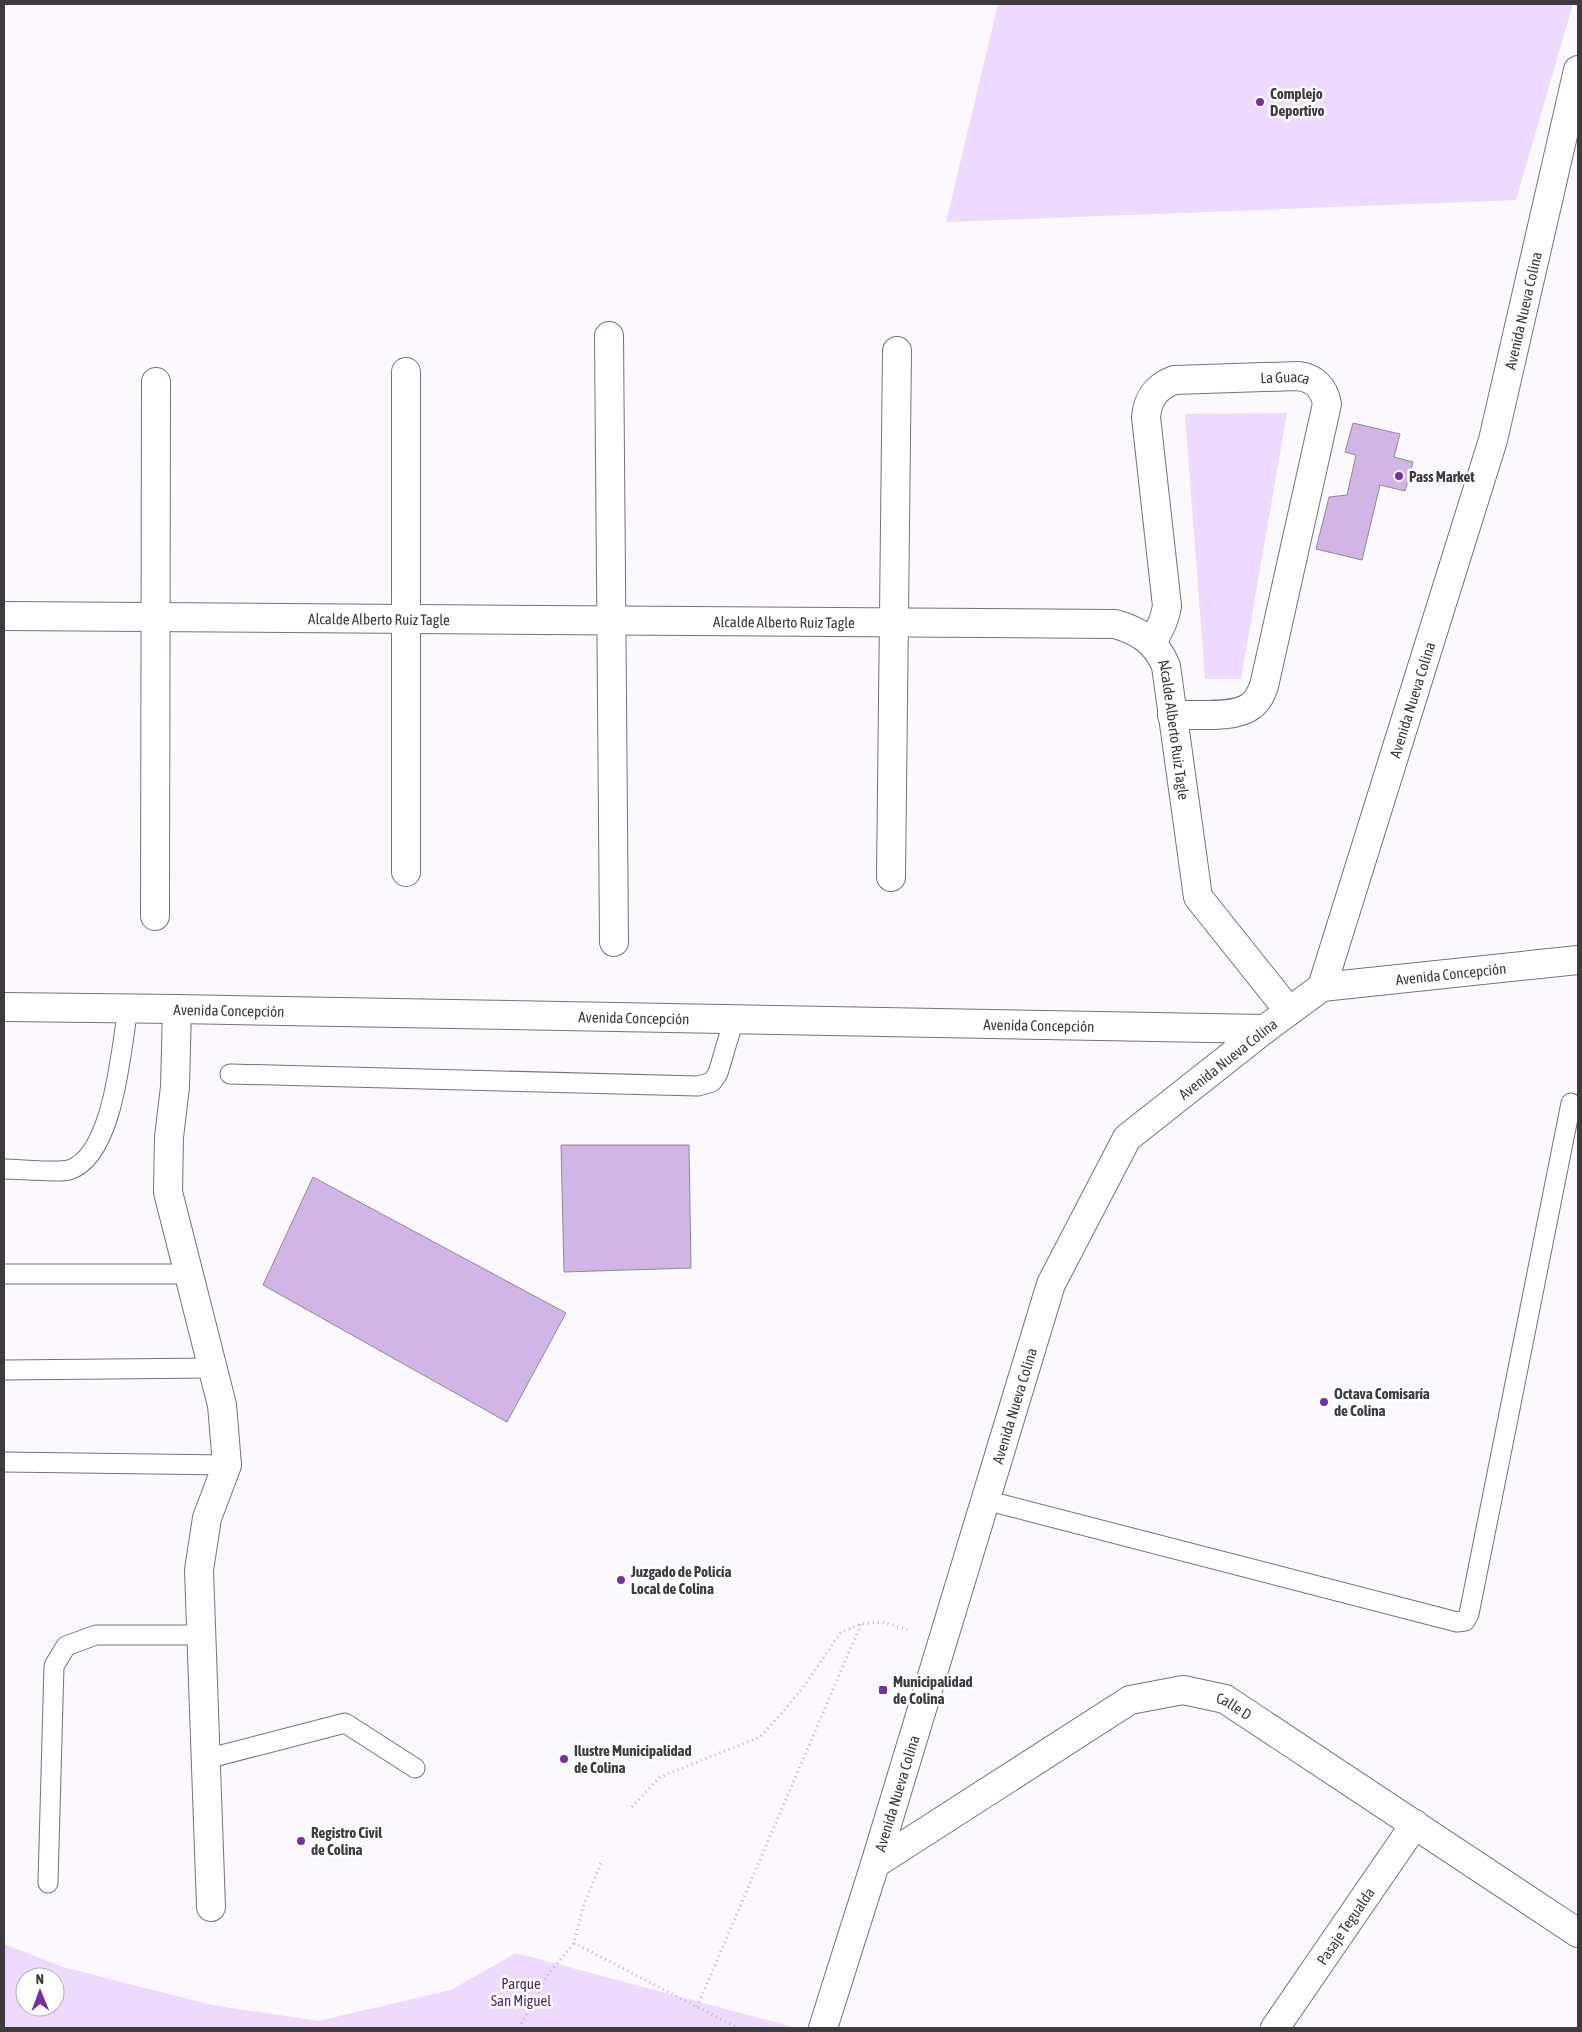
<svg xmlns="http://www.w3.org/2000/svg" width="1582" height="2032" font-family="'Asap Condensed',sans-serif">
<rect width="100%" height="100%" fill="#fbf8fe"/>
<g fill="#eedaff" fill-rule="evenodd">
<path d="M 998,4 L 1573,4 L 1516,200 L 946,222 Z"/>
<path d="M 1287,413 L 1241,679 L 1205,679 L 1185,414 Z"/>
<path d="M 4,1944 L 63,1967 L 212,2005 L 318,2021 L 451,1990 L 516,1953 L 793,2027 L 4,2028 ZM 25,1977 L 55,1977 L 55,2007 L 25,2007 Z"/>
</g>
<g fill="#d1b5e7" stroke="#8f8a92">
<path d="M 1353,423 L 1400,434 L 1394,457 L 1413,462 L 1405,491 L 1380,485 L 1362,560 L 1316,549 L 1329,497 L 1347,495 L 1356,455 L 1345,452 Z"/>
<path d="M 561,1145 L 689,1145 L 691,1268 L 564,1272 Z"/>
<path d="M 313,1177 L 566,1313 L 507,1422 L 263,1285 Z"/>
</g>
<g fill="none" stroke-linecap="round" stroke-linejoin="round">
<defs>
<g id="service">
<path d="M 230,1074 L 698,1086 L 712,1082 L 718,1073 L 734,1019"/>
<path d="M 4,1169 C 18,1169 58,1173 69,1170 C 114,1156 121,1049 128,1008"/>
<path d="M 4,1274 L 189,1274"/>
<path d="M 4,1370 L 213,1368"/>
<path d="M 4,1462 L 227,1465"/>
<path d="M 985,1500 L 1457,1622 L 1465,1621 L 1469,1614 L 1571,1103"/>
<path d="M 206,1759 L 345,1723 L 415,1768"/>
<path d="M 48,1883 L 54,1666 L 66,1646 L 96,1635 L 202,1635"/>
</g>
<g id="minor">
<path d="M 609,336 L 614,942"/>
<path id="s1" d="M 4,616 L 1115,624 C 1140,631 1156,642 1166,666 L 1198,897 L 1289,1011"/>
<path id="s2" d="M 1152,642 C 1160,630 1165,620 1167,606 L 1146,417 C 1148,398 1156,387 1174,380 L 1298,376 C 1315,378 1324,388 1327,404 L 1264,686 C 1261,694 1258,701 1251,706 C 1235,719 1193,714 1172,715"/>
<path d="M 406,872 L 406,372"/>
<path d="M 891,877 L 897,351"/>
<path d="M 155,916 L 156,382"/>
<path id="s3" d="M 1322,987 L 1493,440 L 1578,70"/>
<path id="s4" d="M 4,1007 L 177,1009 L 1265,1029"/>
<path d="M 177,1009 L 175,1087 L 169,1137 L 168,1192 L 222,1405 L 227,1465 L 207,1518 L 199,1570 L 211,1907"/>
<path id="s5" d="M 875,1864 L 1130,1700 L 1183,1690 L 1225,1699 L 1578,1933"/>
<path id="s6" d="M 1275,2028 L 1415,1824"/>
</g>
<g id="tertiary">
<path id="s7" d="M 823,2028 L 875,1864 L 1051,1284 L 1127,1138 L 1265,1029 L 1322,987 L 1578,960"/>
</g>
</defs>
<use href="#service" stroke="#76727a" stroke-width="21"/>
<use href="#minor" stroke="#76727a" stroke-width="30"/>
<use href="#tertiary" stroke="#76727a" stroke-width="30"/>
<g stroke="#bcb9bf" stroke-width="3" stroke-dasharray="1 4" stroke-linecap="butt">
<path d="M 632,1807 L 660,1777 L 760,1737 L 782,1713 L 804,1686 L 841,1632 L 861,1624 L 882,1622 L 909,1630"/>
<path d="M 574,1943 L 738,2028"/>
<path d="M 697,2007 L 861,1624"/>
<path d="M 519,2028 L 547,1976 L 574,1943 L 583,1907 L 601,1863"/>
</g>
<use href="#service" stroke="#fff" stroke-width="19"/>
<use href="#minor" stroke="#fff" stroke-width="28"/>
<use href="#tertiary" stroke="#fff" stroke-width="28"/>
</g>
<g fill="#762ea1" stroke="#fff" stroke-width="2">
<circle cx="1260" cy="102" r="5"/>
<circle cx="1399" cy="476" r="5"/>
<circle cx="1324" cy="1402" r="5"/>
<circle cx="621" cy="1580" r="5"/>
<rect x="878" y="1685" width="10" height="10" rx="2.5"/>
<circle cx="564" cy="1759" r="5"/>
<circle cx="301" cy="1841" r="5"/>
</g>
<g text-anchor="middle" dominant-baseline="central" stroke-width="5" stroke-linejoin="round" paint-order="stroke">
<g font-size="15" font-weight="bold" fill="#3d3b3f" stroke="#fff" text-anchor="start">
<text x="1270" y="93">Complejo<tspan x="1270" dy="17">Deportivo</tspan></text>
<text x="1409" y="476">Pass Market</text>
<text x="1334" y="1393">Octava Comisaría<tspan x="1334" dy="17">de Colina</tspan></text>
<text x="631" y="1571">Juzgado de Policía<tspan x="631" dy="17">Local de Colina</tspan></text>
<text x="893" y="1681">Municipalidad<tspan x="893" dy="17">de Colina</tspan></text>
<text x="574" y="1750">Ilustre Municipalidad<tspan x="574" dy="17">de Colina</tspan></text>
<text x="311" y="1832">Registro Civil<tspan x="311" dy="17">de Colina</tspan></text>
</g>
<g font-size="15" fill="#3d3b3f" stroke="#fff">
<text stroke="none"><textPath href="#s3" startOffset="706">Avenida Nueva Colina</textPath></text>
<text stroke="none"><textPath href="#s2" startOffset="390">La Guaca</textPath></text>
<text stroke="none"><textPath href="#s1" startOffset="375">Alcalde Alberto Ruiz Tagle</textPath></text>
<text stroke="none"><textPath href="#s1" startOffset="780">Alcalde Alberto Ruiz Tagle</textPath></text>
<text stroke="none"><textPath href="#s3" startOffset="301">Avenida Nueva Colina</textPath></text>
<text stroke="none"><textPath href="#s1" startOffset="1244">Alcalde Alberto Ruiz Tagle</textPath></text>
<text stroke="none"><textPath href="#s7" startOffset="1319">Avenida Concepción</textPath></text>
<text stroke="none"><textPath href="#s4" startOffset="225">Avenida Concepción</textPath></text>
<text stroke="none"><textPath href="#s4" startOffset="630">Avenida Concepción</textPath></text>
<text stroke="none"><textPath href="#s4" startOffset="1035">Avenida Concepción</textPath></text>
<text stroke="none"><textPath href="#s7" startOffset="1071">Avenida Nueva Colina</textPath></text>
<text stroke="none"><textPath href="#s7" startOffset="651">Avenida Nueva Colina</textPath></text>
<text stroke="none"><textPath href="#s5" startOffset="411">Calle D</textPath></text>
<text stroke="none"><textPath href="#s7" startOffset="246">Avenida Nueva Colina</textPath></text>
<text stroke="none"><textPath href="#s6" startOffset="124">Pasaje Tegualda</textPath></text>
</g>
<g font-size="15" fill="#4e2a65" stroke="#fff">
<text x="521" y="1983">Parque<tspan x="521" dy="17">San Miguel</tspan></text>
</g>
</g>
<rect width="1582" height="2032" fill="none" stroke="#3d3b3f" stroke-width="10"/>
<g transform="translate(40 1992) rotate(359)"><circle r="24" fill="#ffffff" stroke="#b1b1b2"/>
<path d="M0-4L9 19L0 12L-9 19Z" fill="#762ea1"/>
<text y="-8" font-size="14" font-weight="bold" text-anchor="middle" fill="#3d3b3f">N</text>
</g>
</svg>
